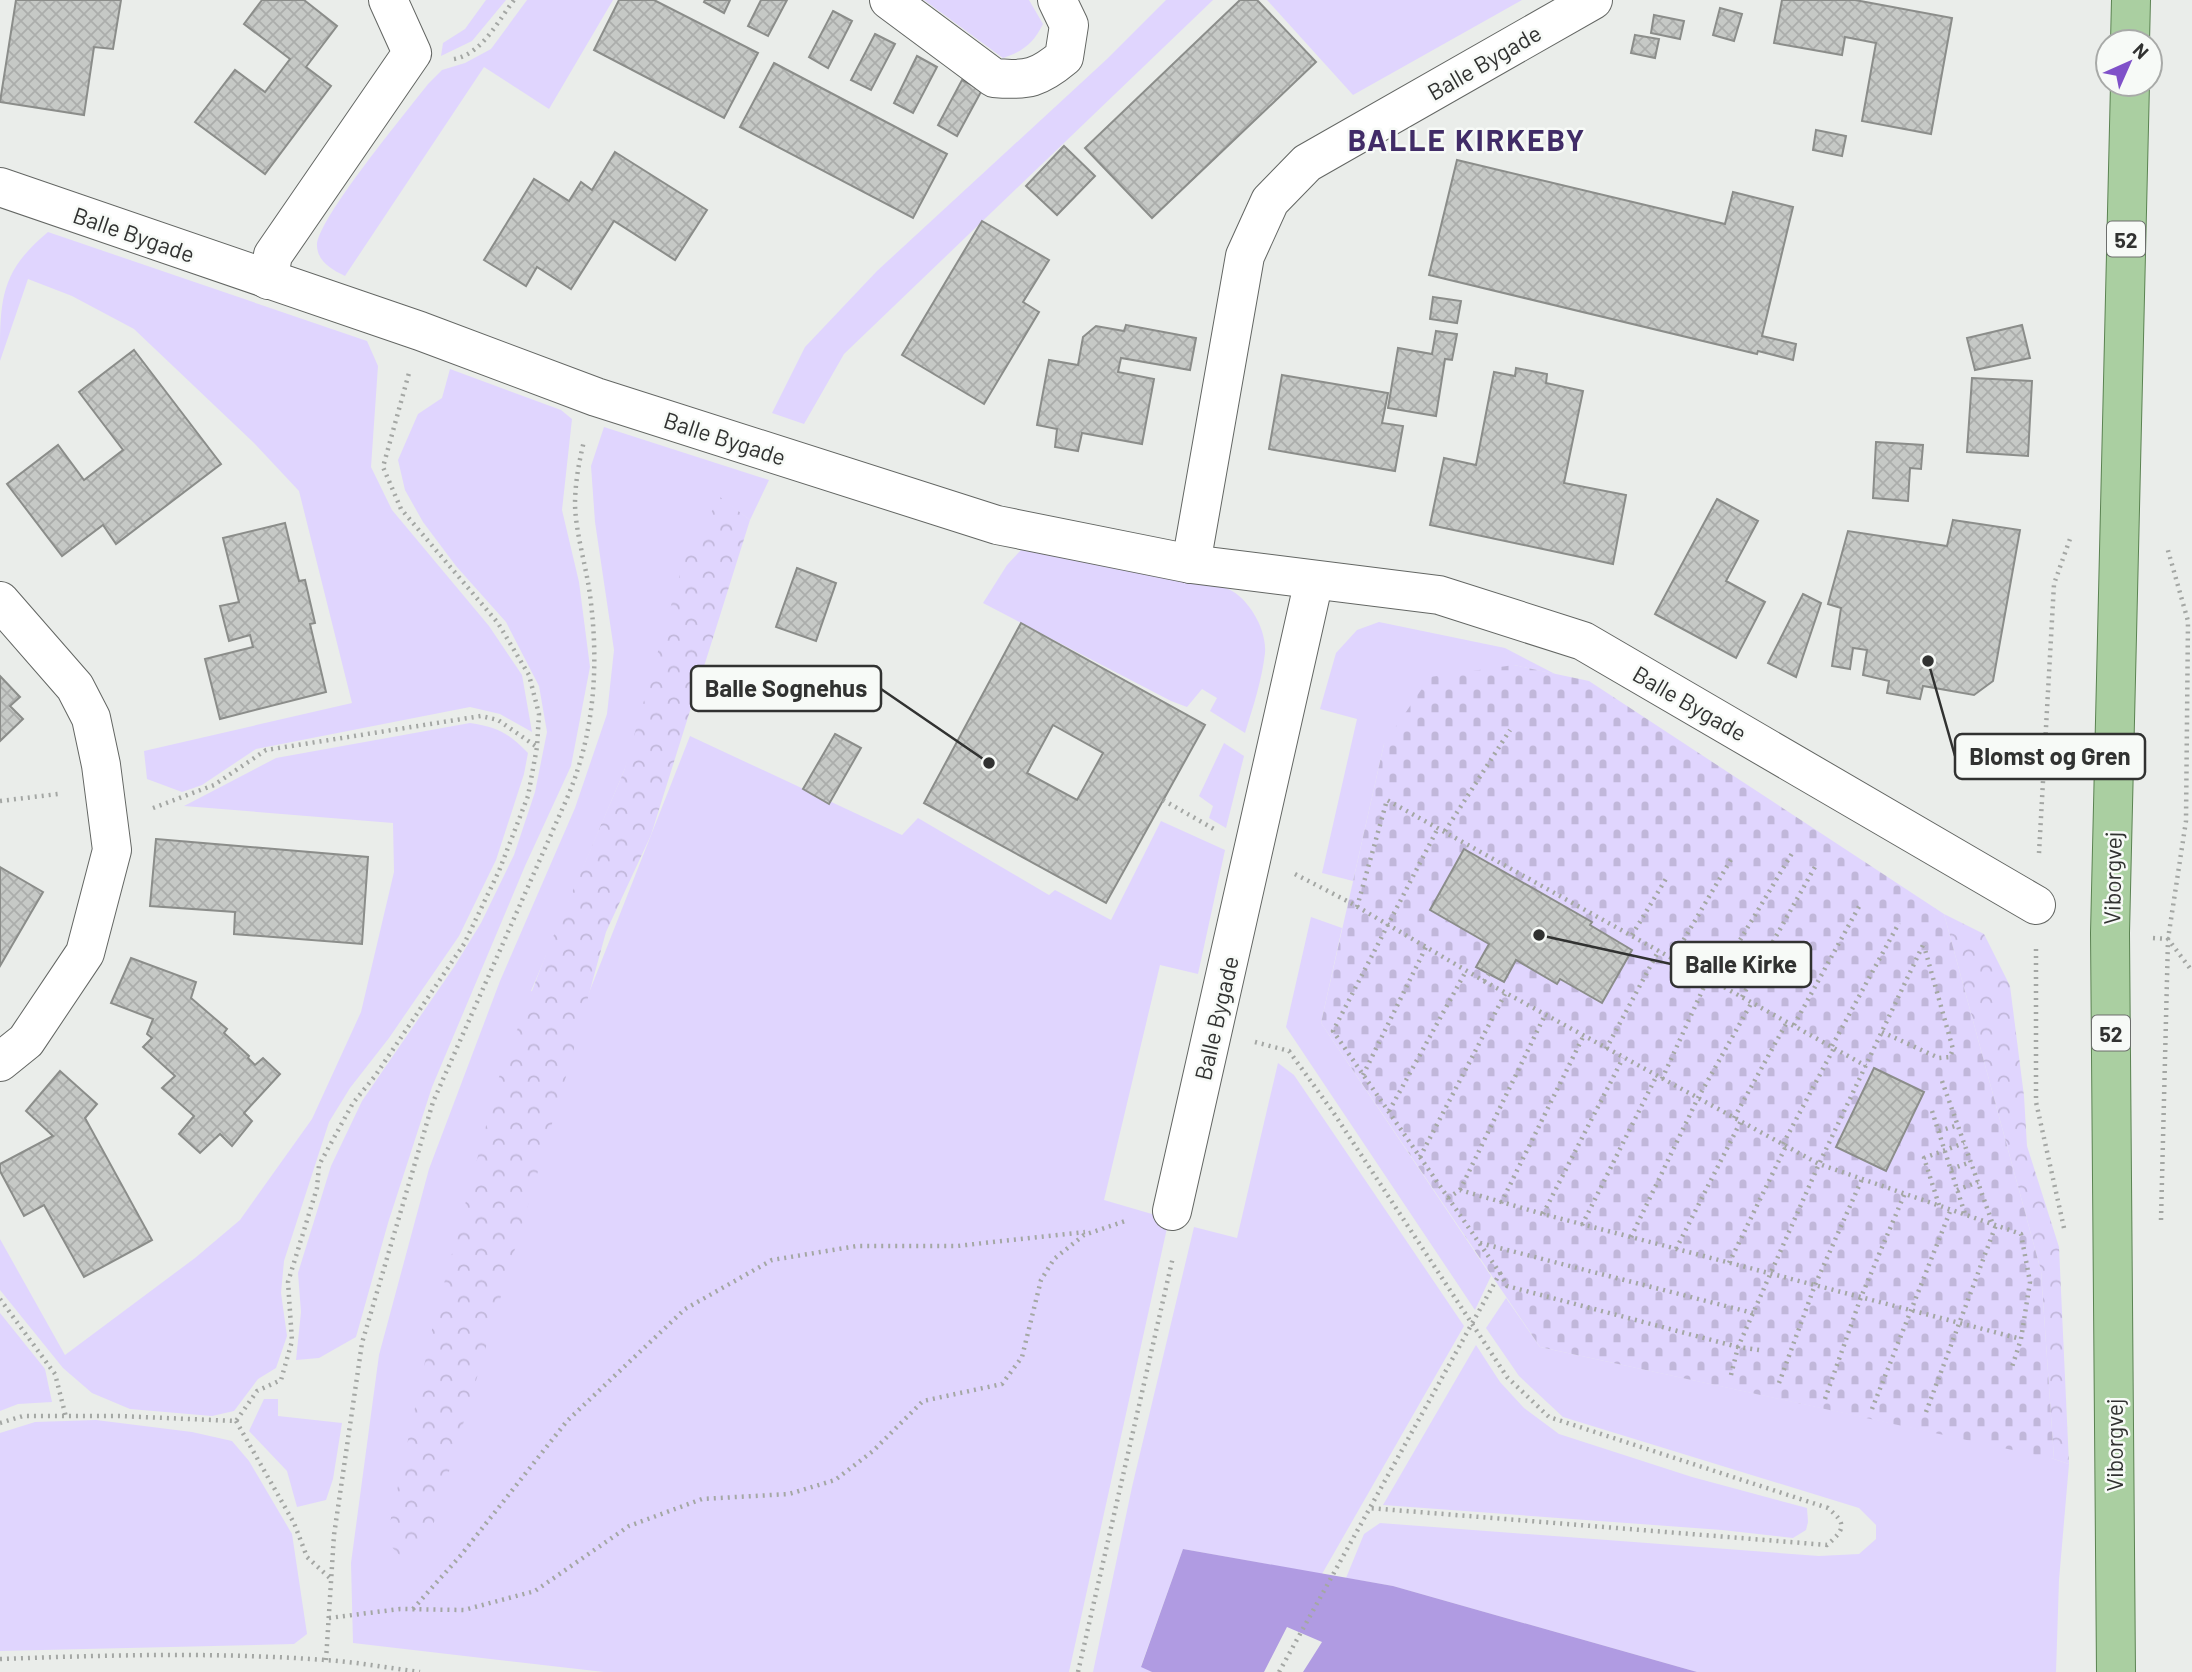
<svg xmlns="http://www.w3.org/2000/svg" width="2192" height="1672" font-family="Barlow,sans-serif">
<defs>
<pattern id="forest-crowns" width="20" height="18" patternUnits="userSpaceOnUse" patternTransform="scale(1.75)"><rect width="20" height="18" fill="#e0d5fe"/><path d="M2 6a3 3 0 1 1 6 0M12 15a3 3 0 1 1 6 0" fill="none" stroke="#c1b7da"/></pattern>
<pattern id="cemetery-stones" width="16" height="16" patternUnits="userSpaceOnUse" patternTransform="scale(1.75)"><rect width="16" height="16" fill="#e0d5fe"/><path d="M2 7V4a2 2 0 0 1 4 0v3zM10 15v-3a2 2 0 0 1 4 0v3z" fill="#c1b7da"/></pattern>
<pattern id="building-cross-hatch" width="8" height="8" patternUnits="userSpaceOnUse" patternTransform="scale(1.75)"><rect width="8" height="8" fill="#c6c9c6"/><path d="M0 0l8 8M0 8l8-8" fill="none" stroke="#abadab"/></pattern>
</defs>
<rect width="100%" height="100%" fill="#eaedea"/>
<g fill="#e0d5fe">
<path d="M 486,0 L 506,0 L 472,41 L 441,56 L 443,43 L 465,29 Z"/>
<path d="M 527,0 L 613,0 L 549,109 L 484,67 L 345,276 C 331,269 318,262 317,246 C 315,222 408,110 428,84 L 442,70 L 465,63 L 491,49 Z"/>
<path d="M 924,0 L 1029,0 L 1043,24 C 1033,44 1023,51 1003,58 Z"/>
<path d="M 1166,0 L 1213,0 L 844,354 L 804,424 L 772,413 L 805,347 L 877,271 L 1107,59 Z"/>
<path d="M 1267,0 L 1522,0 L 1353,95 Z"/>
<path d="M 48,232 L 367,341 L 378,366 L 371,467 L 392,510 L 489,626 L 522,675 L 532,732 L 500,714 L 470,707 L 256,749 L 202,785 L 182,792 L 147,779 L 144,751 L 352,703 L 299,491 L 254,443 L 134,329 L 72,296 L 28,279 L 0,361 C 0,299 0,272 48,232 Z"/>
<path d="M 450,369 L 561,410 L 572,419 L 562,510 L 579,582 L 590,667 L 571,766 L 525,866 L 432,1087 L 388,1223 L 356,1337 L 319,1358 L 296,1360 L 301,1312 L 298,1273 L 331,1166 L 362,1101 L 454,967 L 481,923 L 514,855 L 535,792 L 547,732 L 539,686 L 506,622 L 456,566 L 423,522 L 405,490 L 398,460 L 418,414 L 442,398 Z"/>
<path d="M 604,427 L 769,480 L 750,520 L 720,498 L 624,771 L 531,991 L 583,1008 L 690,736 L 902,835 L 918,818 L 1049,895 L 1055,890 L 1111,920 L 1161,821 L 1225,850 L 1198,974 L 1160,965 L 1104,1200 L 1169,1219 L 1069,1672 L 604,1672 L 353,1643 L 351,1563 L 379,1355 L 429,1169 L 500,981 L 575,808 L 607,714 L 614,650 L 595,522 L 591,466 Z"/>
<path d="M 1021,550 L 1202,580 C 1211,583 1220,585 1228,589 C 1249,598 1267,630 1265,653 C 1262,680 1253,707 1245,733 L 1210,711 L 1217,698 L 1202,689 L 1187,707 L 1171,701 L 983,603 L 1007,565 Z"/>
<path d="M 1379,622 L 1505,648 L 1555,674 L 1514,665 L 1384,744 L 1353,881 L 1322,873 L 1357,719 L 1320,709 L 1336,653 L 1357,630 Z"/>
<path d="M 470,723 C 497,727 509,733 528,753 L 524,774 L 496,860 L 459,936 L 389,1038 L 350,1088 L 329,1122 L 284,1261 L 281,1293 L 287,1336 L 276,1368 L 258,1379 L 234,1411 L 212,1416 L 130,1409 L 92,1393 L 63,1368 L 0,1290 L 0,1239 L 65,1355 L 195,1258 L 240,1220 L 312,1119 L 361,1012 L 394,872 L 393,823 L 184,806 L 276,758 Z"/>
<path d="M 1224,743 L 1244,756 L 1226,828 L 1209,818 L 1213,806 L 1199,796 Z"/>
<path d="M 1311,917 L 1342,928 L 1321,1023 L 1491,1276 L 1475,1310 L 1286,1027 Z"/>
<path d="M 1278,1063 L 1294,1075 L 1464,1326 L 1322,1574 L 1183,1549 L 1141,1666 L 1152,1672 L 1093,1672 L 1132,1487 L 1194,1227 L 1237,1238 Z"/>
<path d="M 1506,1298 L 1540,1347 L 2048,1457 L 2069,1464 L 2059,1580 L 2056,1672 L 1697,1672 L 1393,1586 L 1346,1578 L 1364,1534 L 1380,1523 L 1819,1556 L 1859,1554 L 1876,1539 L 1876,1525 L 1859,1508 L 1563,1417 L 1519,1376 L 1486,1328 Z"/>
<path d="M 0,1313 L 45,1369 L 52,1402 L 18,1404 L 0,1411 Z"/>
<path d="M 1476,1345 L 1500,1382 L 1524,1408 L 1559,1434 L 1692,1477 L 1807,1508 L 1808,1522 L 1806,1530 L 1793,1538 L 1722,1530 L 1383,1505 Z"/>
<path d="M 264,1399 L 278,1399 L 278,1416 L 342,1423 L 333,1479 L 326,1500 L 297,1507 L 287,1471 L 249,1431 Z"/>
<path d="M 96,1420 L 192,1432 L 232,1441 L 249,1461 L 292,1534 L 307,1634 L 294,1644 L 0,1651 L 0,1433 L 35,1422 Z"/>
</g>
<g fill="url(#forest-crowns)">
<path d="M 720,497 L 750,520 L 651,835 L 606,932 L 570,1063 L 427,1546 L 405,1561 L 386,1541 L 433,1325 L 499,1077 L 550,944 L 624,771 L 684,560 Z"/>
<path d="M 1944,914 L 1984,934 L 2010,986 L 2024,1096 L 2027,1146 L 2059,1247 L 2069,1464 L 2054,1459 L 2041,1271 Z"/>
</g>
<path fill="url(#cemetery-stones)" d="M 1514,665 L 1589,681 L 1944,914 L 2041,1271 L 2054,1459 L 1540,1347 L 1321,1023 L 1384,744 L 1430,677 Z"/>
<path fill="#b09be2" d="M 1183,1549 L 1393,1586 L 1697,1672 L 1303,1672 L 1322,1642 L 1287,1627 L 1264,1672 L 1152,1672 L 1141,1667 Z"/>
<g fill="url(#building-cross-hatch)" stroke="#8b8d8a" stroke-width="2" fill-rule="evenodd">
<path d="M 16,0 L 121,0 L 113,49 L 94,47 L 84,115 L 0,102 Z"/>
<path d="M 262,0 L 304,0 L 337,26 L 306,67 L 331,86 L 265,174 L 195,122 L 235,70 L 265,92 L 290,59 L 244,24 Z"/>
<path d="M 619,0 L 654,0 L 758,53 L 724,118 L 594,50 Z"/>
<path d="M 705,0 L 730,0 L 724,13 L 704,2 Z"/>
<path d="M 761,0 L 787,0 L 768,36 L 748,26 Z"/>
<path d="M 1240,0 L 1257,0 L 1316,62 L 1152,218 L 1085,148 Z"/>
<path d="M 1782,0 L 1855,0 L 1952,18 L 1931,134 L 1862,121 L 1876,43 L 1845,37 L 1842,55 L 1774,43 Z"/>
<path d="M 1720,8 L 1742,14 L 1734,41 L 1713,35 Z"/>
<path d="M 833,11 L 852,21 L 828,68 L 809,57 Z"/>
<path d="M 1654,15 L 1684,21 L 1680,39 L 1651,33 Z"/>
<path d="M 875,34 L 895,44 L 871,90 L 851,80 Z"/>
<path d="M 1635,35 L 1659,39 L 1655,58 L 1631,53 Z"/>
<path d="M 917,56 L 937,67 L 913,113 L 894,103 Z"/>
<path d="M 774,63 L 947,154 L 913,218 L 740,127 Z"/>
<path d="M 962,80 L 982,90 L 957,136 L 938,125 Z"/>
<path d="M 1816,130 L 1846,136 L 1842,156 L 1813,150 Z"/>
<path d="M 1064,146 L 1095,176 L 1057,215 L 1026,186 Z"/>
<path d="M 615,152 L 707,210 L 675,260 L 614,221 L 571,289 L 537,267 L 526,286 L 484,260 L 534,179 L 569,201 L 581,182 L 592,190 Z"/>
<path d="M 1457,160 L 1725,224 L 1733,192 L 1793,207 L 1762,336 L 1796,344 L 1793,360 L 1758,351 L 1757,354 L 1429,275 Z"/>
<path d="M 982,221 L 1049,260 L 1023,302 L 1039,312 L 984,404 L 902,355 Z"/>
<path d="M 1433,297 L 1461,301 L 1457,323 L 1430,319 Z"/>
<path d="M 1126,325 L 1196,338 L 1190,370 L 1121,358 L 1118,372 L 1154,379 L 1142,444 L 1082,433 L 1078,451 L 1055,447 L 1057,429 L 1037,425 L 1049,360 L 1078,365 L 1083,337 L 1096,326 L 1124,331 Z"/>
<path d="M 2022,325 L 2030,358 L 1975,370 L 1967,338 Z"/>
<path d="M 1436,331 L 1457,334 L 1452,360 L 1445,359 L 1436,416 L 1388,408 L 1398,348 L 1432,354 Z"/>
<path d="M 134,350 L 221,464 L 116,544 L 103,525 L 62,556 L 7,484 L 58,445 L 84,480 L 123,450 L 79,392 Z"/>
<path d="M 1516,368 L 1547,374 L 1546,383 L 1583,391 L 1564,483 L 1626,495 L 1613,564 L 1430,525 L 1444,458 L 1476,465 L 1494,372 L 1515,376 Z"/>
<path d="M 1282,375 L 1388,393 L 1382,423 L 1403,426 L 1395,471 L 1269,449 Z"/>
<path d="M 1972,378 L 2032,381 L 2028,456 L 1967,452 Z"/>
<path d="M 1876,442 L 1923,445 L 1921,469 L 1910,468 L 1908,501 L 1873,498 Z"/>
<path d="M 1717,499 L 1758,521 L 1726,581 L 1765,602 L 1736,658 L 1655,614 Z"/>
<path d="M 1953,520 L 2020,530 L 1993,681 L 1974,695 L 1923,686 L 1920,699 L 1887,693 L 1889,681 L 1863,675 L 1867,650 L 1853,648 L 1850,669 L 1832,666 L 1841,608 L 1828,604 L 1848,531 L 1947,546 Z"/>
<path d="M 285,523 L 299,581 L 305,580 L 315,623 L 310,624 L 326,692 L 220,719 L 205,659 L 253,647 L 250,635 L 229,641 L 220,606 L 239,602 L 223,538 Z"/>
<path d="M 797,568 L 836,583 L 816,641 L 776,627 Z"/>
<path d="M 1803,594 L 1821,603 L 1796,677 L 1768,663 Z"/>
<path d="M 1021,623 L 1205,725 L 1106,903 L 924,803 ZM 1053,725 L 1103,753 L 1077,800 L 1027,773 Z"/>
<path d="M 0,676 L 20,697 L 10,706 L 23,719 L 0,741 Z"/>
<path d="M 835,734 L 861,748 L 829,804 L 803,789 Z"/>
<path d="M 156,839 L 368,857 L 362,944 L 234,934 L 235,912 L 150,906 Z"/>
<path d="M 1464,849 L 1592,922 L 1590,925 L 1632,950 L 1602,1003 L 1560,979 L 1557,984 L 1516,960 L 1504,982 L 1476,967 L 1489,944 L 1430,910 Z"/>
<path d="M 0,867 L 43,892 L 0,966 Z"/>
<path d="M 131,958 L 196,982 L 191,998 L 227,1029 L 224,1033 L 249,1056 L 248,1058 L 255,1065 L 263,1058 L 280,1074 L 244,1113 L 252,1121 L 232,1146 L 220,1134 L 200,1153 L 179,1134 L 194,1116 L 162,1088 L 175,1076 L 143,1047 L 152,1038 L 147,1034 L 153,1019 L 111,1003 Z"/>
<path d="M 1874,1068 L 1924,1092 L 1886,1171 L 1836,1147 Z"/>
<path d="M 60,1071 L 97,1104 L 85,1118 L 152,1240 L 84,1277 L 44,1205 L 24,1216 L 0,1171 L 0,1164 L 53,1136 L 26,1111 Z"/>
</g>
<g fill="none" stroke-linecap="round" stroke-linejoin="round">
<defs>
<g id="minor">
<path d="M 889,0 L 994,78 C 1028,81 1039,78 1064,57 L 1069,25 L 1057,0"/>
<path d="M 0,187 L 420,331 L 596,397 L 997,525 L 1191,564 L 1439,595 L 1583,641 L 2036,905"/>
<path d="M 268,280 L 273,255 L 412,53 L 388,0"/>
<path d="M 1191,564 L 1245,256 L 1270,201 L 1307,163 L 1593,0"/>
<path d="M 0,601 L 75,687 L 91,718 L 101,765 L 112,850 L 85,953 L 26,1041 L 0,1062"/>
<path d="M 1172,1211 L 1314,580"/>
</g>
<g id="major">
<path d="M 2130,42 L 2131,0"/>
<path d="M 2116,1672 L 2110,933 L 2130,84"/>
</g>
</defs>
<use href="#minor" stroke="#636663" stroke-width="40"/>
<use href="#major" stroke="#5b8352" stroke-width="40"/>
<g stroke="#a4a7a4" stroke-width="4.5" stroke-dasharray="2 5" stroke-linecap="butt">
<path d="M 454,59 C 482,54 498,21 514,0"/>
<path d="M 1163,800 L 1214,829"/>
<path d="M 0,801 L 58,794"/>
<path d="M 153,808 L 214,785 L 266,750 L 481,716 L 498,720 L 537,747"/>
<path d="M 1445,831 L 1510,730"/>
<path d="M 2039,853 L 2054,584 L 2071,536"/>
<path d="M 1295,874 L 1351,903 L 1484,981 L 1489,974"/>
<path d="M 1357,907 L 1387,800 L 1866,1066"/>
<path d="M 1632,935 L 1667,877"/>
<path d="M 2153,938 L 2168,939 L 2192,971"/>
<path d="M 2036,949 L 2036,1102 L 2064,1228"/>
<path d="M 1673,958 L 1733,856"/>
<path d="M 1484,981 L 1819,1164 L 2021,1234 L 2030,1282 L 2021,1339 L 2012,1367"/>
<path d="M 1715,982 L 1794,850"/>
<path d="M 1742,997 L 1816,865"/>
<path d="M 1794,1025 L 1861,903"/>
<path d="M 1882,1032 L 1939,1058 L 1950,1057 L 1953,1049 L 1924,946"/>
<path d="M 1255,1042 L 1289,1051 L 1333,1112 L 1507,1377 L 1549,1417 L 1828,1508 C 1847,1524 1845,1529 1827,1545 L 1369,1508"/>
<path d="M 1832,1046 L 1899,923"/>
<path d="M 1606,1049 L 1659,950"/>
<path d="M 1363,1075 L 1426,947"/>
<path d="M 1662,1079 L 1708,978"/>
<path d="M 1942,1081 L 1992,1222"/>
<path d="M 1389,1111 L 1466,971"/>
<path d="M 1932,1111 L 1965,1214"/>
<path d="M 1734,1118 L 1787,1022"/>
<path d="M 1939,1131 L 1958,1125"/>
<path d="M 1783,1144 L 1834,1048"/>
<path d="M 1420,1157 L 1505,994"/>
<path d="M 1951,1169 L 1971,1162"/>
<path d="M 1460,1190 L 1545,1015"/>
<path d="M 1957,1190 L 1978,1182"/>
<path d="M 1448,1198 L 1460,1190 L 1543,1214 L 2021,1339"/>
<path d="M 1501,1203 L 1583,1037"/>
<path d="M 1939,1205 L 1924,1158 L 1964,1143"/>
<path d="M 1543,1214 L 1623,1058"/>
<path d="M 2161,1220 L 2168,939 L 2186,821 L 2188,621 L 2167,547"/>
<path d="M 1582,1225 L 1657,1075"/>
<path d="M 1631,1237 L 1698,1098 L 1752,1002"/>
<path d="M 1480,1243 L 1753,1313"/>
<path d="M 1676,1249 L 1741,1121"/>
<path d="M 1729,1263 L 1786,1146"/>
<path d="M 1500,1273 L 1507,1286 L 1738,1347 L 1759,1350"/>
<path d="M 0,1299 L 55,1374 L 66,1417"/>
<path d="M 1731,1375 L 1738,1347 L 1819,1164 L 1923,945"/>
<path d="M 1779,1383 L 1815,1285 L 1862,1179"/>
<path d="M 1825,1399 L 1861,1297 L 1905,1193"/>
<path d="M 1872,1409 L 1951,1209"/>
<path d="M 1926,1412 L 1996,1225"/>
<path d="M 236,1421 L 294,1523 L 307,1557 L 332,1580"/>
<path d="M 0,1423 L 23,1416 L 119,1416 L 236,1421 L 257,1391 L 281,1380 L 292,1341 L 288,1282 L 317,1188 L 319,1165 L 353,1103 L 375,1076 L 464,944 L 499,871 L 528,796 L 537,747 L 539,714 L 529,675 L 498,623 L 401,509 L 383,467 L 409,373"/>
<path d="M 413,1609 L 461,1555 L 567,1421 L 685,1309 L 772,1260 L 857,1246 L 957,1246 L 1085,1232"/>
<path d="M 329,1618 L 400,1609 L 464,1610 L 535,1591 L 629,1526 L 702,1499 L 789,1494 L 835,1480 L 873,1451 L 923,1401 L 1002,1384 L 1022,1357 L 1041,1280 L 1054,1259 L 1084,1235 L 1128,1220"/>
<path d="M 0,1659 C 108,1655 217,1652 325,1660 C 357,1662 389,1668 420,1672"/>
<path d="M 326,1660 L 334,1535 L 362,1343 L 433,1102 L 568,796 C 595,731 599,664 590,595 C 586,565 576,535 575,505 C 575,483 579,462 584,441"/>
<path d="M 1078,1672 L 1173,1257"/>
<path d="M 1279,1672 L 1500,1273 L 1333,1031 L 1438,828"/>
</g>
<use href="#minor" stroke="#fff" stroke-width="38"/>
<use href="#major" stroke="#aacfa1" stroke-width="38"/>
</g>
<g text-anchor="middle" dominant-baseline="central" stroke-width="5" stroke-linejoin="round" paint-order="stroke">
<g fill="#f7faf7" stroke="#6c6e6c" stroke-width="2">
<rect x="2107" y="221.5" width="38" height="35" rx="5"/>
<rect x="2092" y="1015.5" width="38" height="35" rx="5"/>
</g>
<g font-size="21" font-weight="bold" fill="#313231">
<text x="2126" y="239">52</text>
<text x="2111" y="1033">52</text>
</g>
<g font-size="23" fill="#313231" stroke="#f7faf7">
<text transform="translate(1484 62) rotate(-30)">Balle Bygade</text>
<text transform="translate(134 234) rotate(19)">Balle Bygade</text>
<text transform="translate(725 438) rotate(18)">Balle Bygade</text>
<text transform="translate(1690 703) rotate(30)">Balle Bygade</text>
<text transform="translate(2112 878) rotate(-89)">Viborgvej</text>
<text transform="translate(1216 1018) rotate(-77)">Balle Bygade</text>
<text transform="translate(2114 1445) rotate(-90)">Viborgvej</text>
</g>
<g font-size="30" font-weight="bold" letter-spacing="2" fill="#412c67" stroke="#f7faf7">
<text x="1467" y="139">BALLE KIRKEBY</text>
</g>
</g>
<path fill="none" stroke="#313231" stroke-width="2.5" d="M989 763L881 689M1928 661L1955 756M1539 935L1671 964"/>
<g fill="#313231" stroke="#f7faf7" stroke-width="2.5">
<circle cx="989" cy="763" r="7"/>
<circle cx="1928" cy="661" r="7"/>
<circle cx="1539" cy="935" r="7"/>
</g>
<g fill="#f7faf7" stroke="#313231" stroke-width="2.5">
<rect x="691" y="666" width="190" height="45" rx="7"/>
<rect x="1955" y="734" width="190" height="45" rx="7"/>
<rect x="1671" y="942" width="140" height="45" rx="7"/>
</g>
<g font-size="24" text-anchor="middle" font-weight="bold" fill="#313231">
<text x="786" y="697">Balle Sognehus</text>
<text x="2050" y="765">Blomst og Gren</text>
<text x="1741" y="973">Balle Kirke</text>
</g>
<g transform="translate(2129 63) rotate(45)"><circle r="33" fill="#f7faf7" stroke="#a8aaa8" stroke-width="2"/>
<path d="M0-5L12 26L0 18L-12 26Z" fill="#7f51c9"/>
<text y="-10" font-size="19" font-weight="bold" text-anchor="middle" fill="#313231">N</text>
</g>
</svg>
